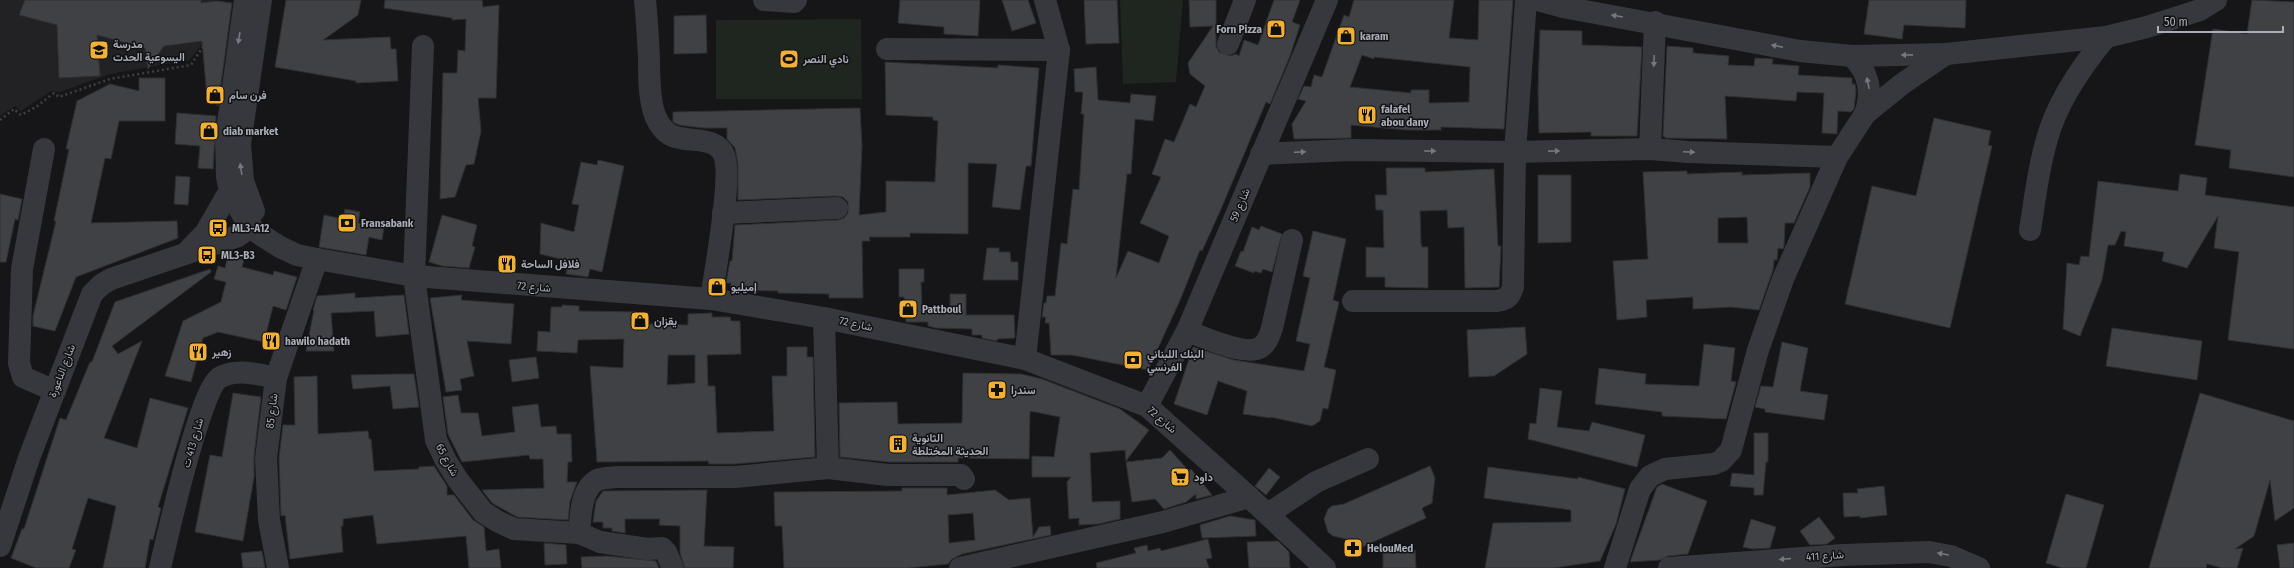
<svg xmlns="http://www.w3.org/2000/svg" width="2294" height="568" font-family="'Fira Sans Condensed',Vazirmatn,sans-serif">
<rect width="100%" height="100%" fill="#161618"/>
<path fill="#222225" d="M 0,0 L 217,0 L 210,35 L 189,60 L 110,74 L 60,92 L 51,91 L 21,111 L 15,106 L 0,116 Z"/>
<g fill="#1e261f">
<path d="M 1120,0 L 1183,0 L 1176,82 L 1123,84 Z"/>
<path d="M 861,19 L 862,99 L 716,99 L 716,20 Z"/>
</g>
<g fill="#404145" stroke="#303034" fill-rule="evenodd">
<path d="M 25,0 L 201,0 L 201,3 L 217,1 L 232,3 L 218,106 L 207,97 L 202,41 L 164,46 L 148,69 L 145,48 L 97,35 L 100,76 L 59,78 L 57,25 L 19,15 Z"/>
<path d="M 286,0 L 361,0 L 358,15 L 323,40 L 390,37 L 391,49 L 396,49 L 398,81 L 356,83 L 356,81 L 275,67 Z"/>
<path d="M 385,0 L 482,0 L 483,7 L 499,5 L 496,98 L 478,98 L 481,131 L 474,164 L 466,165 L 455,197 L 440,199 L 443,73 L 457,73 L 458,50 L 465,51 L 466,19 L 452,20 L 452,18 L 384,8 Z"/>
<path d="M 900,0 L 980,0 L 978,36 L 944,34 L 944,27 L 898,23 Z"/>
<path d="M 1002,0 L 1028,0 L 1036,23 L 1012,31 Z"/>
<path d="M 1084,0 L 1117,0 L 1119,43 L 1086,44 Z"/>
<path d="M 1189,0 L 1216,0 L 1216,46 L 1219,52 L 1230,56 L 1236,54 L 1239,56 L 1244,40 L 1258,45 L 1274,0 L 1300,0 L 1292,22 L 1300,25 L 1290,56 L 1270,104 L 1266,102 L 1221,209 L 1202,251 L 1200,250 L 1181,298 L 1148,370 L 1072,355 L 1051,355 L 1049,323 L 1045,323 L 1046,317 L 1042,317 L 1044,303 L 1046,303 L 1047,296 L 1055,296 L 1061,243 L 1067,244 L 1073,189 L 1079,190 L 1084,114 L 1081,114 L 1083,92 L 1075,92 L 1074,69 L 1096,67 L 1098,100 L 1130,103 L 1131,94 L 1156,96 L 1153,121 L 1135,119 L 1131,174 L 1127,174 L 1116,278 L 1128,251 L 1159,263 L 1169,236 L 1140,223 L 1161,177 L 1152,174 L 1165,139 L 1174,142 L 1190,104 L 1196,107 L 1205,86 L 1190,74 L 1188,63 L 1213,26 L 1190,27 Z"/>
<path d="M 1354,0 L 1454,0 L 1449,38 L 1478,40 L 1479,0 L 1513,0 L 1504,129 L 1441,127 L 1441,130 L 1407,130 L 1351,125 L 1351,138 L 1294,139 L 1292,124 L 1306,101 L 1298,99 L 1304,86 L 1311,87 L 1314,75 L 1322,77 L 1344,15 L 1349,17 ZM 1362,55 L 1374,59 L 1374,57 L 1470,67 L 1469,102 L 1429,103 L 1429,90 L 1411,90 L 1411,93 L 1350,87 Z"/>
<path d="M 1869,0 L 1966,0 L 1965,28 L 1904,25 L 1902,39 L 1864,34 Z"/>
<path d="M 2252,0 L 2294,2 L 2294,177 L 2229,168 L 2231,150 L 2195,145 L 2213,29 L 2247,34 Z"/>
<path d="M 706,15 L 707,53 L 674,54 L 674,16 Z"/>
<path d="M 1540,30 L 1582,31 L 1582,45 L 1642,47 L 1637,136 L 1591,136 L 1591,132 L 1539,133 L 1538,90 Z"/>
<path d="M 1667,46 L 1693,48 L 1693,53 L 1729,56 L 1728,65 L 1754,66 L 1755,58 L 1773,59 L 1772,64 L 1799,66 L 1798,75 L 1852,78 L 1852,84 L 1855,84 L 1856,91 L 1854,109 L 1851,112 L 1838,111 L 1837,134 L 1822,133 L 1824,93 L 1797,92 L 1796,101 L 1725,96 L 1727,139 L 1666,138 L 1663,136 Z"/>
<path d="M 885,62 L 998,68 L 998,65 L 1039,68 L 1031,166 L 1026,166 L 1020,210 L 992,207 L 997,164 L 968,163 L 968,234 L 910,233 L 910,237 L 869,237 L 870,241 L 862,241 L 863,298 L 829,298 L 829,294 L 778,293 L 778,291 L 731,290 L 731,283 L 726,283 L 730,261 L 732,261 L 735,225 L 838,220 L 844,218 L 848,213 L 848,202 L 843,197 L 836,196 L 738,200 L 738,164 L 735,148 L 727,139 L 727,128 L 703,128 L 679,125 L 673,122 L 673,112 L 860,108 L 862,146 L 859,215 L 886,212 L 886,181 L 935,182 L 938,121 L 933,120 L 933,117 L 886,115 Z"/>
<path d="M 139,78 L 165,78 L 165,121 L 119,121 L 111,159 L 105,158 L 91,223 L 177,221 L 178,238 L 76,277 L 55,331 L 33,326 L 33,316 L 56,221 L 54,221 L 69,149 L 66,149 L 77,101 L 110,84 L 139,91 Z"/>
<path d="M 177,113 L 216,116 L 213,169 L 198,168 L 200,146 L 175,144 Z"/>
<path d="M 1934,118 L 1991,131 L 1988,145 L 1992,146 L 1950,328 L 1845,304 L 1872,186 L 1916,196 Z"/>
<path d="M 598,160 L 624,166 L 602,272 L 590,269 L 588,277 L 566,274 L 569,261 L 540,254 L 541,223 L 574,232 L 579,205 L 572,204 L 581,162 L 597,165 Z"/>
<path d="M 1386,168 L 1425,168 L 1425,172 L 1494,169 L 1498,246 L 1501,246 L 1499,287 L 1465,288 L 1464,227 L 1448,228 L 1447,210 L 1420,211 L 1421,243 L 1422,247 L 1428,247 L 1428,288 L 1385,287 L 1385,277 L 1366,277 L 1366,247 L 1384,248 L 1383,210 L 1376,210 L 1375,195 L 1387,195 Z"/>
<path d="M 1687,171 L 1687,174 L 1742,172 L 1742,175 L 1810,173 L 1810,187 L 1794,223 L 1785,223 L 1784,246 L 1783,249 L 1778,248 L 1777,260 L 1774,260 L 1773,270 L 1759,310 L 1731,307 L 1693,309 L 1693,297 L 1646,300 L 1647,317 L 1617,320 L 1613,261 L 1648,259 L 1643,172 ZM 1747,217 L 1748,243 L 1718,243 L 1718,218 Z"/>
<path d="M 2180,174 L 2207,178 L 2205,195 L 2294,207 L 2294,349 L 2228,340 L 2239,252 L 2214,248 L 2218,216 L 2187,268 L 2162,261 L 2164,252 L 2124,246 L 2126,232 L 2121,231 L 2115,245 L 2108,245 L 2102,280 L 2080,336 L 2063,329 L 2067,263 L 2079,265 L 2081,256 L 2089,257 L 2098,181 L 2178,191 Z"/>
<path d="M 1538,175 L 1571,175 L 1571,242 L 1538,243 Z"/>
<path d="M 176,176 L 190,177 L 188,205 L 174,204 Z"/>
<path d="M 0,194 L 22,199 L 18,220 L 15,219 L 6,262 L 0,262 Z"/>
<path d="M 345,209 L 360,212 L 358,223 L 384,227 L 382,240 L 369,237 L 366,255 L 319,247 L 324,215 L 343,219 Z"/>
<path d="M 442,215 L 477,225 L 472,246 L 475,247 L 469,268 L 442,266 L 429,262 Z"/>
<path d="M 1261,226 L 1282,234 L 1272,272 L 1263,269 L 1261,273 L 1254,271 L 1254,273 L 1235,266 L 1241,251 L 1243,252 L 1252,227 L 1259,230 Z"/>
<path d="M 1313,231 L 1346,239 L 1333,300 L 1339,302 L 1324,367 L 1336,370 L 1328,409 L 1323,408 L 1320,421 L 1312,426 L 1271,417 L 1271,418 L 1243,414 L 1247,391 L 1218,381 L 1207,415 L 1174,404 L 1193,347 L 1234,360 L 1304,371 L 1310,344 L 1296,341 L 1310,278 L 1303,276 Z"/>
<path d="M 987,248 L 999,248 L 999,252 L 1010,252 L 1011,262 L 1018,262 L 1018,280 L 983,280 Z"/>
<path d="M 228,256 L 244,260 L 242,267 L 273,275 L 274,271 L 297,277 L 286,310 L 273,306 L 264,342 L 218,332 L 203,338 L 191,382 L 165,376 L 183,321 L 221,302 L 226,282 L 214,279 L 218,266 L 225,268 Z"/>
<path d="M 210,269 L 211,272 L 112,346 L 118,354 L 142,341 L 104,438 L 137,448 L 150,398 L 188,408 L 158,507 L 161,508 L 153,540 L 150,539 L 145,568 L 103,568 L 116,506 L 88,498 L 72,549 L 76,550 L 69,568 L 36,568 L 11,558 L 22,529 L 24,529 L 60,418 L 66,420 L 90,362 L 92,362 L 115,302 Z"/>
<path d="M 899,269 L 924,269 L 924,282 L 921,282 L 922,308 L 950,309 L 950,294 L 966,294 L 966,315 L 1014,315 L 1015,338 L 997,339 L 997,341 L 982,338 L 982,335 L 972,335 L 972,329 L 936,328 L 928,326 L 928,322 L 906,322 L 904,297 L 899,297 Z"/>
<path d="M 355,293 L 355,298 L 404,295 L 409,334 L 376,337 L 374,311 L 331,313 L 334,351 L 306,351 L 314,310 L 313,310 L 317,296 Z"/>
<path d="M 462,295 L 461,300 L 514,304 L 511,344 L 467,341 L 474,376 L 460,379 L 462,390 L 446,392 L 430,298 Z"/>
<path d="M 562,305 L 579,306 L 579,311 L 638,312 L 638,316 L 648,316 L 648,324 L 688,325 L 688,314 L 712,313 L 712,317 L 730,317 L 731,321 L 740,321 L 741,354 L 707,355 L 708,386 L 715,386 L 717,433 L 774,431 L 772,376 L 787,376 L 787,347 L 807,347 L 807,357 L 813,357 L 815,457 L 734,464 L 709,464 L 708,461 L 597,462 L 590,366 L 623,368 L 624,339 L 578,340 L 577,353 L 537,351 L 538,331 L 550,332 L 551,307 L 562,307 ZM 668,355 L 695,355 L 695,383 L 667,385 Z"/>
<path d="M 1525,327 L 1527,354 L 1494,376 L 1469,377 L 1467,330 Z"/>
<path d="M 2112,328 L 2202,341 L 2197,380 L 2106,366 Z"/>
<path d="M 1782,342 L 1808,348 L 1800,391 L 1828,395 L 1824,420 L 1765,412 L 1765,409 L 1755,407 L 1761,386 L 1773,387 Z"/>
<path d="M 1704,344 L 1735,348 L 1731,381 L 1736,382 L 1726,419 L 1662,416 L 1662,412 L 1595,404 L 1599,368 L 1646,374 L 1645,384 L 1699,386 Z"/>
<path d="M 536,357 L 539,378 L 512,382 L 509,360 Z"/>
<path d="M 963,373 L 1021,374 L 1042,379 L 1120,409 L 1149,430 L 1126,461 L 1125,450 L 1090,453 L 1092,502 L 1120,501 L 1120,519 L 1098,524 L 1079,525 L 1079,518 L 1069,519 L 1067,482 L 1071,477 L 1032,477 L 1032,456 L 1054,457 L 1060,417 L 1030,411 L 1029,459 L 958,458 L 958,462 L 889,462 L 840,457 L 839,403 L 897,402 L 898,424 L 962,423 Z"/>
<path d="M 400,374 L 414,374 L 419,407 L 393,409 L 390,386 L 353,389 L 351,375 Z"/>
<path d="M 317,376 L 318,434 L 368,431 L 369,439 L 371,439 L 374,471 L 419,469 L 419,467 L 434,466 L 447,486 L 447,495 L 454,495 L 473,520 L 484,527 L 486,551 L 499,549 L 501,568 L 469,568 L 466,536 L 377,544 L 373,515 L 343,519 L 343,526 L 341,526 L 343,552 L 290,559 L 285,515 L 281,516 L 279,458 L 283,425 L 295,425 L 294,377 Z"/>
<path d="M 1540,388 L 1562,391 L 1557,427 L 1589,431 L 1592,422 L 1645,435 L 1637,467 L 1528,439 L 1530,423 L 1536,424 Z"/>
<path d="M 233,393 L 261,397 L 254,456 L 254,477 L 243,541 L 195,532 L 210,455 L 222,457 Z"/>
<path d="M 2200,393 L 2294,421 L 2294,508 L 2275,521 L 2270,480 L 2254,536 L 2235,549 L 2243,548 L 2237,568 L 2222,568 L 2207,564 L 2206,568 L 2149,568 Z"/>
<path d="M 458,395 L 461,413 L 478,413 L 482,436 L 515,432 L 512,407 L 538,404 L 541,427 L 556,426 L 557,434 L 571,434 L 572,462 L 568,462 L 567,482 L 577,482 L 570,501 L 568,520 L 517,517 L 492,503 L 482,490 L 544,488 L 543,459 L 530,459 L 529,455 L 462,462 L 448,434 L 443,397 Z"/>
<path d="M 1754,433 L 1768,433 L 1768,462 L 1766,462 L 1763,495 L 1754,495 L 1754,488 L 1730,486 L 1732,473 L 1754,475 Z"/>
<path d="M 1170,450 L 1189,471 L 1191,469 L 1212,495 L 1196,499 L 1196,494 L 1186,502 L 1164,509 L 1155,499 L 1132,502 L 1126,462 L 1162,458 Z"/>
<path d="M 1430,466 L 1435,478 L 1432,503 L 1422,508 L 1426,518 L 1351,552 L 1346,539 L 1333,536 L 1328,532 L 1324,519 L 1328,509 L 1332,506 L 1344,504 Z"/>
<path d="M 1488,467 L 1578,479 L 1578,477 L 1625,489 L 1616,524 L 1600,561 L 1554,568 L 1485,568 L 1493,523 L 1571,522 L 1571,510 L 1484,498 Z"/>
<path d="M 1269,468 L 1280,477 L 1266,495 L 1255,486 Z"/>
<path d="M 1662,484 L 1707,501 L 1688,554 L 1668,556 L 1660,560 L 1630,562 L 1657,487 Z"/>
<path d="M 1884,486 L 1887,515 L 1860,518 L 1860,516 L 1844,517 L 1843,493 L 1858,493 L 1857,489 Z"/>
<path d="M 902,488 L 947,488 L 947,495 L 995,490 L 1009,500 L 1030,498 L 1033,537 L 1039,527 L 1050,526 L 1051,535 L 962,554 L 952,559 L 948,564 L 908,568 L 784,568 L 782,526 L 775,526 L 774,492 L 902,491 ZM 973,513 L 975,540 L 949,543 L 948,515 Z"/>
<path d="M 707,490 L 704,546 L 734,547 L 733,568 L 685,568 L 680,553 L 680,526 L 659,525 L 660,519 L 625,519 L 625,533 L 612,531 L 612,528 L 603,528 L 603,522 L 593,522 L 596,501 L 603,491 Z"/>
<path d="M 2066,494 L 2104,505 L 2086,568 L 2062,568 L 2046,563 Z"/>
<path d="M 1230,516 L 1255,520 L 1256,536 L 1202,538 L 1200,525 Z"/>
<path d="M 1819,517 L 1835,538 L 1827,544 L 1810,545 L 1800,531 Z"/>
<path d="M 1751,519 L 1776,527 L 1770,548 L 1752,549 L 1743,547 Z"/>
<path d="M 1208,539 L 1212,558 L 1206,559 L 1209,568 L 1097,568 L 1096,563 L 1136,553 L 1134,548 L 1147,545 L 1148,551 L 1160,548 L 1161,551 Z"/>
<path d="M 1278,541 L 1289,552 L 1290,568 L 1249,568 L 1247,542 Z"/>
<path d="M 544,543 L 566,545 L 567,564 L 545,565 Z"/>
<path d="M 2294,543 L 2294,568 L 2280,568 L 2277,545 Z"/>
<path d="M 1415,550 L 1416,568 L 1383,568 L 1383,552 Z"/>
<path d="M 262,551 L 265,568 L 243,568 L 241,553 Z"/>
<path d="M 607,556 L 656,561 L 659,568 L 582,568 L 581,557 Z"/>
</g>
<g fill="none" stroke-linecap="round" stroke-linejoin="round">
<path stroke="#3d3f44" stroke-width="2.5" stroke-dasharray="2 3" stroke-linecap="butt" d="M 0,120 L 14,109 L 21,115 L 36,107 L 54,93 L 59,97 L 110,79 L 191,65 L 204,45 L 221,44"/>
<g stroke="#37383d" stroke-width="22">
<path d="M 245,0 L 226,138 L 227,177 L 231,195 L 247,222 L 255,231 L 280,247 L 297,255 L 317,259 L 414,276 L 711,299 L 824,318 L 1025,359 L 1147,406 L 1249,497 L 1325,568"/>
<path d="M 645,0 C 647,19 648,38 649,58 C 649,75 649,92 653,109 C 655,118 661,129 669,134 C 684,144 715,134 724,155 C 733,177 715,270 711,299"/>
<path d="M 764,0 L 794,2 L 796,0"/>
<path d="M 1537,0 L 1563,7 L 1800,51 L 1852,56 L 1946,54 L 2106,37 L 2147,27 L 2200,10 L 2216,0"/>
<path d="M 1228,44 L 1245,0"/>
<path d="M 423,46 L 414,276 L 436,440 L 446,461 L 458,480 L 483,512 L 497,521 L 514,529 L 579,533 L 600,542 L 648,549 L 662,548 L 666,552 L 673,568"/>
<path d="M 887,49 L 1059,50"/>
<path d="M 1852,56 C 1869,73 1873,92 1865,114"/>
<path d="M 44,149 L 22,269 L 19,363 L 23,377 L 55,391"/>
<path d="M 1650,149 L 1655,22"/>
<path d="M 1261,154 L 1351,150 L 1515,152 L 1650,149 L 1688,152 L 1837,157"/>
<path d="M 254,211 L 243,181 L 240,144 L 261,0"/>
<path d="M 723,213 L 837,208"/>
<path d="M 2030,230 C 2035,199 2038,169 2047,139 C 2057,102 2082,66 2106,37"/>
<path d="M 1353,301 L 1497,301 C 1507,299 1510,297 1513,287 L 1515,152 L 1526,0"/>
<path d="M 824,318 L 828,468"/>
<path d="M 1187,331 C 1203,337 1247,357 1261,347 C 1267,343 1270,335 1272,328 L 1292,240"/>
<path d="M 1025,359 L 1059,50 L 1045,0"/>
<path d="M 1147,406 L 1187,331 L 1327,0"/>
<path d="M 1268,514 L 1316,482 L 1368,459"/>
<path d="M 579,533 C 581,516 580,490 597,480 C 602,478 610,478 616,477 L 735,477 L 828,468 L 888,475 L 961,475 L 964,479"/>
<path d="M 0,546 L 29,458 L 92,294 L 101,285 L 111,279 L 238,236 C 249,229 251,219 251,206 L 236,196 L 226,197 L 206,232 L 186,253"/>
<path d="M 160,568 C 167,538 200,391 219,378 C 235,368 259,374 276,378"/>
<path d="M 278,568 L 269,520 L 266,458 L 276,378 L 317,259"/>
<path d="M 960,568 L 1163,522 L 1249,497"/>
<path d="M 1615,568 L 1640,489 L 1650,476 L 1665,469 L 1714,464 L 1721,461 L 1731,450 L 1758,350 L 1783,279 L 1837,157 L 1865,114 L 1902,84 L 1946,54"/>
<path d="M 1669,568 L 1843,555 L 1929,552 L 1951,556 L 1979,568"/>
</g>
</g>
<defs><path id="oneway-solid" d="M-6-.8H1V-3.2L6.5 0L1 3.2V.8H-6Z"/></defs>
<g fill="#757881">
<use href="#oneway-solid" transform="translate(1617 16) rotate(-170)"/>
<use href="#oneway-solid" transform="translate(239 38) rotate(99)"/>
<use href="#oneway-solid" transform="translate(1777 46) rotate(-169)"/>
<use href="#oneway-solid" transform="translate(1907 55) rotate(179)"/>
<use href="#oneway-solid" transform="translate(1654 61) rotate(92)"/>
<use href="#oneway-solid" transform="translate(1868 83) rotate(-102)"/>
<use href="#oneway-solid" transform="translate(1430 151)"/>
<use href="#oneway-solid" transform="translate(1554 151) rotate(-1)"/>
<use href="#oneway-solid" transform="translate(1300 152) rotate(-2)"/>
<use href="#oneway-solid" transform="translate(1689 152) rotate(3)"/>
<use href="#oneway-solid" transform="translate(241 169) rotate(-99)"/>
<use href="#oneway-solid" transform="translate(1943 554) rotate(-170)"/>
<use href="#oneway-solid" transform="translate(1785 559) rotate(176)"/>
</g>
<defs>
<symbol id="shop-square" viewBox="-11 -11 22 22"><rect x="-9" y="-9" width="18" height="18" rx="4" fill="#f2b134" stroke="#111113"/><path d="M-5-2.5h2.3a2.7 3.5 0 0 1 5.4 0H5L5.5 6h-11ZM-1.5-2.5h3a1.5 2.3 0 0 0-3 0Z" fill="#111"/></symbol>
<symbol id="school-square" viewBox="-11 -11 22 22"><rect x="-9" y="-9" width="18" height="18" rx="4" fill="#f2b134" stroke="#111113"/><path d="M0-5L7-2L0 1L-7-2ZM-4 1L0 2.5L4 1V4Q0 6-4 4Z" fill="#111"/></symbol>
<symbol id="stadium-square" viewBox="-11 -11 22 22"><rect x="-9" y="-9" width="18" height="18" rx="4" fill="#f2b134" stroke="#111113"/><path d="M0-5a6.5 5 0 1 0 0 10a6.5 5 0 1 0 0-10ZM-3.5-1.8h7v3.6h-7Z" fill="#111"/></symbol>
<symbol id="restaurant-square" viewBox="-11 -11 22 22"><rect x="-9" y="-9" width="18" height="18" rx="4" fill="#f2b134" stroke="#111113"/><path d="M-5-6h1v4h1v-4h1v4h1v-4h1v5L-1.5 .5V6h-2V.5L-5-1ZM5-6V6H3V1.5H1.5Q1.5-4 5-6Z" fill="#111"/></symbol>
<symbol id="bank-square" viewBox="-11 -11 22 22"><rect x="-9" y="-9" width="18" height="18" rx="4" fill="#f2b134" stroke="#111113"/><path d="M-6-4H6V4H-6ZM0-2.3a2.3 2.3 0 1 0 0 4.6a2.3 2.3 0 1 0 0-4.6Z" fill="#111"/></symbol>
<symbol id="bus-square" viewBox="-11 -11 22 22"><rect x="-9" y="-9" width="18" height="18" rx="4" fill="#f2b134" stroke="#111113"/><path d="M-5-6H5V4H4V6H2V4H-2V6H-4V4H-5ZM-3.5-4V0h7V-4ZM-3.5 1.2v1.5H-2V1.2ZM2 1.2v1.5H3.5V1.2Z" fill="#111"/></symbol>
<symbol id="pharmacy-square" viewBox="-11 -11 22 22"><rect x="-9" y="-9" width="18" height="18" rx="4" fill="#f2b134" stroke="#111113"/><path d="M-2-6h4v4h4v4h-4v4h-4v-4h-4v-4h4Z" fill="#111"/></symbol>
<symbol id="building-square" viewBox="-11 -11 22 22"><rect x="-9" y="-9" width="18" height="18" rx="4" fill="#f2b134" stroke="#111113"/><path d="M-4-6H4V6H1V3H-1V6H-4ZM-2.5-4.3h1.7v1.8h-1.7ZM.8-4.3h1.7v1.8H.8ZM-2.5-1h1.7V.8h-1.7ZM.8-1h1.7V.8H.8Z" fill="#111"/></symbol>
<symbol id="supermarket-square" viewBox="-11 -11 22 22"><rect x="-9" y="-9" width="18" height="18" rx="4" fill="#f2b134" stroke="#111113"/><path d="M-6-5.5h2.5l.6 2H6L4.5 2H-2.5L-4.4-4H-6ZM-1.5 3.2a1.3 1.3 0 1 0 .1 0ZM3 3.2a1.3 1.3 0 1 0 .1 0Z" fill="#111"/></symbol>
</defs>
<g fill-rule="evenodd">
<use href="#shop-square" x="1265" y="18" width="22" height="22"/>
<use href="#shop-square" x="1335" y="25" width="22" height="22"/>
<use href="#school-square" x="88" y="39" width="22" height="22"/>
<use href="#stadium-square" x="778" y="48" width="22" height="22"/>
<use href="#shop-square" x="204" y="84" width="22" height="22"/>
<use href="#restaurant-square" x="1356" y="104" width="22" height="22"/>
<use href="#shop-square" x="198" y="120" width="22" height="22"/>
<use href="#bank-square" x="336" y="212" width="22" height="22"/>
<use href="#bus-square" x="207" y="217" width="22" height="22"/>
<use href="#bus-square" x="196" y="244" width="22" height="22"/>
<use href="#restaurant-square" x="496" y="253" width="22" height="22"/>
<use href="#shop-square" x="706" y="276" width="22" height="22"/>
<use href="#shop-square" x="897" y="298" width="22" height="22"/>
<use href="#shop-square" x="629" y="310" width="22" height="22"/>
<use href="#restaurant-square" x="260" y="330" width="22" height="22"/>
<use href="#restaurant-square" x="187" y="341" width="22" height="22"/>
<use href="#bank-square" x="1122" y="349" width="22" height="22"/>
<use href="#pharmacy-square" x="986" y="379" width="22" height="22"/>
<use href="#building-square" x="887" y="433" width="22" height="22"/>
<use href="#supermarket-square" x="1169" y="466" width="22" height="22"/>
<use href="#pharmacy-square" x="1342" y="537" width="22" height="22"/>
</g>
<g text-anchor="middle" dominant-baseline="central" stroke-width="3" stroke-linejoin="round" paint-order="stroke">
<g font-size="11" font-weight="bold" fill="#a8adb8" stroke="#111113" text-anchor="start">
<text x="1262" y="29" text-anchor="end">Forn Pizza</text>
<text x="1360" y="36">karam</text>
<text x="113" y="44">مدرسة<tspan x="113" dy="13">اليسوعية الحدت</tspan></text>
<text x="803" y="59">نادي النصر</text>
<text x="229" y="95">فرن سام</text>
<text x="1381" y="109">falafel<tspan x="1381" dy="13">abou dany</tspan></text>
<text x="223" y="131">diab market</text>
<text x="361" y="223">Fransabank</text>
<text x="232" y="228">ML3-A12</text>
<text x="221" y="255">ML3-B3</text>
<text x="521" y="264">فلافل الساحة</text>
<text x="731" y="287">إميليو</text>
<text x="922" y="309">Pattboul</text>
<text x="654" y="321">يقزان</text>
<text x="285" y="341">hawilo hadath</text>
<text x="212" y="352">زهير</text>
<text x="1147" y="354">البنك اللبناني<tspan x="1147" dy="13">الفرنسي</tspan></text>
<text x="1011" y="390">سندرا</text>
<text x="912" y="438">الثانوية<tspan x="912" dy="13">الحديثة المختلطة</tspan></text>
<text x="1194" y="477">داود</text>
<text x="1367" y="548">HelouMed</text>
</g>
<g font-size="11" fill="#a8adb8" stroke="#111113">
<text transform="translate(1240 205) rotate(-67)">شارع 59</text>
<text transform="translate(534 287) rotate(5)">شارع 72</text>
<text transform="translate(856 324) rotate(12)">شارع 72</text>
<text transform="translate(62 371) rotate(-69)">شارع الناعورة</text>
<text transform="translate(272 411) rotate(-83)">شارع 85</text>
<text transform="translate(1162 420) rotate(41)">شارع 72</text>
<text transform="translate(193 443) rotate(-74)">شارع 413 ت</text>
<text transform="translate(447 460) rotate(61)">شارع 65</text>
<text transform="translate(1825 556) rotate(-4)">شارع 411</text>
</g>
</g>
<path d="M2158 26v6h125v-6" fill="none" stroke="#a8adb8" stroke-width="2"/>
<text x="2164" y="26" font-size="12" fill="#a8adb8" stroke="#111113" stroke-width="3" paint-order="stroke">50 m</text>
</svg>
